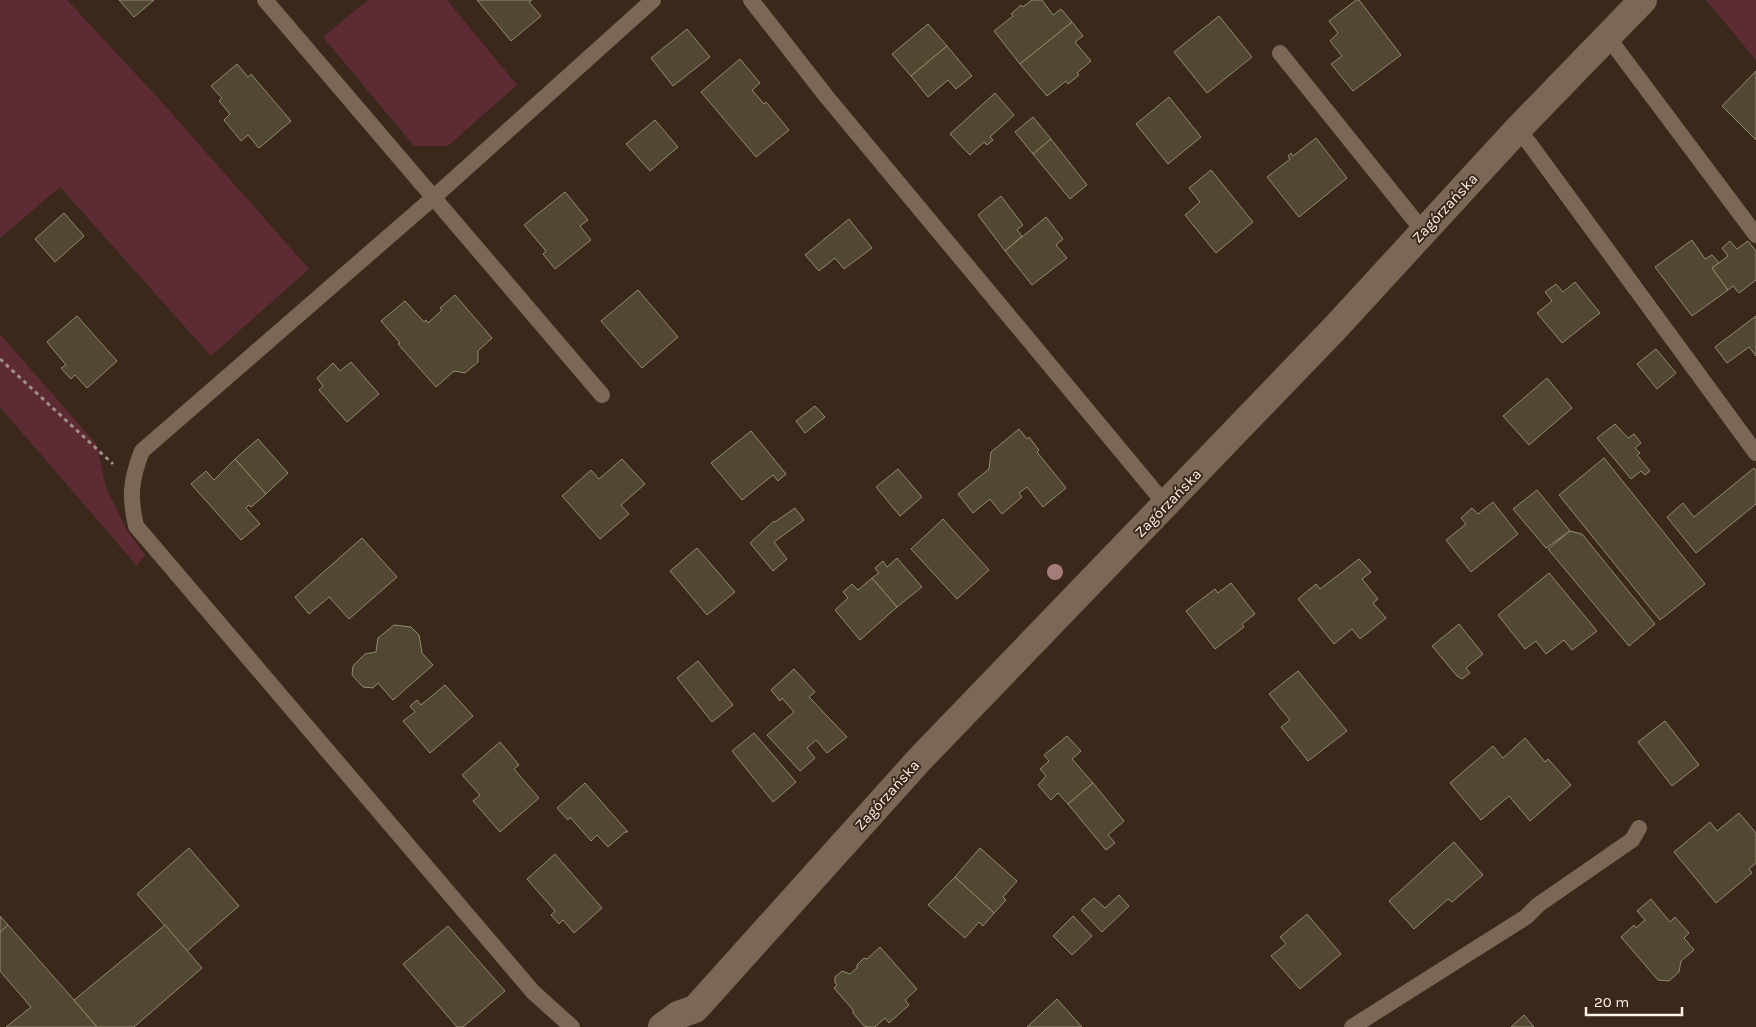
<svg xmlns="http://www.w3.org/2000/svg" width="1756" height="1027" font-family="Karla,sans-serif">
<rect width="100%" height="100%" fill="#3a291a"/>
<g fill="#5d2b34">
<path d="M 0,0 L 67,0 L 160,100 L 309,269 L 211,356 L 60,187 L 0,238 Z"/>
<path d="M 368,0 L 447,0 L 517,85 L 448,146 L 414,146 L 323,37 Z"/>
<path d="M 1706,0 L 1756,0 L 1756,60 Z"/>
<path d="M 0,334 L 97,445 L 106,488 L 128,532 L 145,555 L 137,566 L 0,407 Z"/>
</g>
<g fill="#514832" stroke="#948a72">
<path d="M 119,0 L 154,0 L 134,17 Z"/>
<path d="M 477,0 L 532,0 L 529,2 L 541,16 L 511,41 Z"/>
<path d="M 1032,0 L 1042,0 L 1053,15 L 1061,9 L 1072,22 L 1020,64 L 994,31 L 1013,16 L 1011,14 L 1021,5 L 1023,7 Z"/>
<path d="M 1356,0 L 1359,0 L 1401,55 L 1353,91 L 1331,64 L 1342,56 L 1330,41 L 1338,33 L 1329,21 Z"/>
<path d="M 1219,16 L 1252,57 L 1207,93 L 1174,52 Z"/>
<path d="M 1072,22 L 1083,36 L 1075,42 L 1091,61 L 1077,73 L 1079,75 L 1068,84 L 1066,81 L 1047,96 L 1020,64 Z"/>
<path d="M 928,24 L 947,46 L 911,76 L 892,54 Z"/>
<path d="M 687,29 L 710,57 L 673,86 L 651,58 Z"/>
<path d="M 947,46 L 972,76 L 956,89 L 948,80 L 928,97 L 911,76 Z"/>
<path d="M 740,59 L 760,83 L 752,90 L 764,104 L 766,102 L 789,130 L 756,157 L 701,92 Z"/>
<path d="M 237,64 L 248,77 L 251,74 L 291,121 L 259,148 L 248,135 L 241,141 L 224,120 L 230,114 L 219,101 L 222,98 L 211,86 Z"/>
<path d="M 1756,71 L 1756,140 L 1722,106 Z"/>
<path d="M 995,93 L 1014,115 L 990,137 L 993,140 L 987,145 L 984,142 L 970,155 L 950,134 Z"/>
<path d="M 1169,97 L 1201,137 L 1168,164 L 1136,124 Z"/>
<path d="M 1033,117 L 1051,139 L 1033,154 L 1015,132 Z"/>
<path d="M 655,120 L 678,147 L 650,171 L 626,144 Z"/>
<path d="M 1316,138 L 1347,178 L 1299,217 L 1267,177 L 1290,159 L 1288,156 L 1291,153 L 1293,156 Z"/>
<path d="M 1051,139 L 1087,185 L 1070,199 L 1033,154 Z"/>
<path d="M 1211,170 L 1253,222 L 1216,253 L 1185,215 L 1200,202 L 1189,188 Z"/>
<path d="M 565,192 L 588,220 L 580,226 L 591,240 L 555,269 L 543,254 L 546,251 L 524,225 Z"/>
<path d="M 1001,196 L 1023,225 L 1017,230 L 1022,236 L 1005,251 L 978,215 Z"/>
<path d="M 64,213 L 84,236 L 55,262 L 35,239 Z"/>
<path d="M 1046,217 L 1063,239 L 1056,245 L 1067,258 L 1032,285 L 1005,251 Z"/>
<path d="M 849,219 L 872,248 L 844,269 L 835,258 L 819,271 L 805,255 Z"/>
<path d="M 1692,240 L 1705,259 L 1712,255 L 1719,263 L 1712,268 L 1728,290 L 1692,316 L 1655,267 Z"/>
<path d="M 1730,241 L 1737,249 L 1748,241 L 1756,251 L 1756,280 L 1739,293 L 1733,286 L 1728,290 L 1712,268 L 1728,256 L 1722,248 Z"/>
<path d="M 1575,282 L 1600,313 L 1562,343 L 1537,313 L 1552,301 L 1545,292 L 1556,284 L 1563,292 Z"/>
<path d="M 638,290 L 678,337 L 642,368 L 601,321 Z"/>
<path d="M 455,295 L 492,338 L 478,351 L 478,362 L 465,373 L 454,371 L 436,387 L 398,344 L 400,343 L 381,321 L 405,301 L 424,322 L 426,320 L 428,323 L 442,310 L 440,308 Z"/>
<path d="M 77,316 L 117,361 L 87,388 L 75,375 L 71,379 L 61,368 L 66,365 L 47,342 Z"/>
<path d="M 1756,316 L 1756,356 L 1749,347 L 1727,363 L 1715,347 Z"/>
<path d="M 1656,349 L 1676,373 L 1657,389 L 1637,364 Z"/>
<path d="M 351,362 L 379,394 L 347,422 L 319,390 L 323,386 L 317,378 L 333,363 L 340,371 Z"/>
<path d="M 1547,378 L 1572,408 L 1529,445 L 1503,416 Z"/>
<path d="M 815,406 L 825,417 L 805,433 L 796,421 Z"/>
<path d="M 1615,424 L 1628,438 L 1634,434 L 1641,443 L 1635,448 L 1640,453 L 1637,455 L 1650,471 L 1645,475 L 1641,471 L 1631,479 L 1597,438 Z"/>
<path d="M 1019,429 L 1027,439 L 1029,437 L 1039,450 L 1037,452 L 1066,488 L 1043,507 L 1027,487 L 1019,493 L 1022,497 L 1002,514 L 990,499 L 973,513 L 958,494 L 989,469 L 991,452 Z"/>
<path d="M 751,431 L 786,474 L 778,481 L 773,475 L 742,500 L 711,463 Z"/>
<path d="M 258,439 L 288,473 L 266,494 L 235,459 Z"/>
<path d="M 1604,458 L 1705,584 L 1660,620 L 1559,495 Z"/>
<path d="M 235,459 L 266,494 L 251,507 L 249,505 L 246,508 L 260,524 L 241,540 L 191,484 L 206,471 L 214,480 Z"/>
<path d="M 622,459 L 645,484 L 621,505 L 629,514 L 600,539 L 562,496 L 591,470 L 599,479 Z"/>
<path d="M 1754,468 L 1756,471 L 1756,504 L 1696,553 L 1667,517 L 1683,503 L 1694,517 Z"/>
<path d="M 898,469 L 922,497 L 900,516 L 876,487 Z"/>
<path d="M 1537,490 L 1570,531 L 1546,548 L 1513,509 Z"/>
<path d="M 1493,502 L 1518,534 L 1471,572 L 1446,540 L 1466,524 L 1461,518 L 1472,508 L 1478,514 Z"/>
<path d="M 795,508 L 804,520 L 774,542 L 787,559 L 773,571 L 750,543 L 774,521 L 775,522 Z"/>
<path d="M 943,519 L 989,570 L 957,599 L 911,549 Z"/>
<path d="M 1570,531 L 1582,534 L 1655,624 L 1629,646 L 1548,549 Z"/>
<path d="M 362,538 L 397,577 L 349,619 L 329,597 L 309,614 L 295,597 Z"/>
<path d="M 697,548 L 735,592 L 707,615 L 670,571 Z"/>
<path d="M 897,558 L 922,587 L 897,607 L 872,578 L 879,573 L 875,568 L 883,561 L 887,567 Z"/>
<path d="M 1359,559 L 1371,572 L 1362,579 L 1378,599 L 1373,603 L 1386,618 L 1360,639 L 1352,629 L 1334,644 L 1298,599 L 1316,584 L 1320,589 Z"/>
<path d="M 1549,573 L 1597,631 L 1572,650 L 1564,640 L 1546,654 L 1536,641 L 1525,649 L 1498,615 Z"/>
<path d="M 872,578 L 897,607 L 860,640 L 835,610 L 848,598 L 843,592 L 852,584 L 858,590 Z"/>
<path d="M 1231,583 L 1255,614 L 1242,624 L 1244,627 L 1215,649 L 1186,611 L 1215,589 L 1218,593 Z"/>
<path d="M 1459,624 L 1483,654 L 1466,668 L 1470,673 L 1462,679 L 1457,676 L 1432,646 Z"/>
<path d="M 394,625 L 411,627 L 419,635 L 422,653 L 433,665 L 393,700 L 378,683 L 373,688 L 363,687 L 352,675 L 353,666 L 365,654 L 376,652 L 378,638 Z"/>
<path d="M 698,661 L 733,705 L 712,722 L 677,678 Z"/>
<path d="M 794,669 L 815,692 L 809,697 L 847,737 L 827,753 L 816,740 L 807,748 L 815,758 L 800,771 L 767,735 L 794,712 L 782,698 L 780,701 L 771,690 Z"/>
<path d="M 1298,671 L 1347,731 L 1308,761 L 1281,727 L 1290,720 L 1269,694 Z"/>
<path d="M 445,685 L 473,716 L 430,753 L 403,721 L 415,712 L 410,706 L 417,700 L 421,705 Z"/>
<path d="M 1665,721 L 1699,765 L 1672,786 L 1638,742 Z"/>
<path d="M 754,733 L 796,782 L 773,802 L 732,751 Z"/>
<path d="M 1067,736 L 1081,751 L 1072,759 L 1093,783 L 1068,804 L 1058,793 L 1051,800 L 1038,785 L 1046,776 L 1040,769 L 1049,761 L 1044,755 Z"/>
<path d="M 1525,738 L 1545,762 L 1548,759 L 1571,785 L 1530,821 L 1509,796 L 1481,820 L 1450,783 L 1493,746 L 1503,758 Z"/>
<path d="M 500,742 L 519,765 L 514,769 L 539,798 L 500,832 L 473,801 L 480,795 L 462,775 Z"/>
<path d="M 585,783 L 628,832 L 625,832 L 608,847 L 597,835 L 591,841 L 570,817 L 568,820 L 557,808 Z"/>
<path d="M 1093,783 L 1124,821 L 1108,835 L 1115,843 L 1106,850 L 1068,804 Z"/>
<path d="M 1739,813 L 1756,833 L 1756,863 L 1749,869 L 1752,873 L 1716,903 L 1674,852 L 1710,822 L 1717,831 Z"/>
<path d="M 1454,842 L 1483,875 L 1452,902 L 1448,899 L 1414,929 L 1389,901 Z"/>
<path d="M 189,848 L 239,906 L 187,951 L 137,894 Z"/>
<path d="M 980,848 L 1017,881 L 1003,897 L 1006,900 L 994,913 L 955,877 Z"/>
<path d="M 555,854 L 602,908 L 574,933 L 563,920 L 559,924 L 551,915 L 555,911 L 527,879 Z"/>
<path d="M 955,877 L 994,913 L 983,926 L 979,922 L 965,938 L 928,905 Z"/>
<path d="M 1119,895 L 1129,906 L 1102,932 L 1081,910 L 1094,898 L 1105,908 Z"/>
<path d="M 1651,899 L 1670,922 L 1675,917 L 1689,933 L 1684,938 L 1694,950 L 1681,961 L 1679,972 L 1669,981 L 1658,980 L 1621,937 L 1634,925 L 1636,928 L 1645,920 L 1637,911 Z"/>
<path d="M 1307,914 L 1341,954 L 1300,989 L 1271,956 L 1286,944 L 1280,937 Z"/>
<path d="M 0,916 L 8,925 L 0,932 Z"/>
<path d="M 1073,916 L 1092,936 L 1072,955 L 1053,936 Z"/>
<path d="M 8,925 L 74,1000 L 97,1027 L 6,1027 L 31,1007 L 0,971 L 0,932 Z"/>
<path d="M 165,925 L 202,968 L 134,1027 L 97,1027 L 74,1000 Z"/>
<path d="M 448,926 L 505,991 L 463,1027 L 457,1027 L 403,964 Z"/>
<path d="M 880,947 L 917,989 L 905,1000 L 909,1005 L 889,1023 L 885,1018 L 875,1027 L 869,1027 L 864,1026 L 853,1013 L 853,1010 L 834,988 L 837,985 L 835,983 L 835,977 L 842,971 L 850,974 L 857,968 L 857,965 L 864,958 L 867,959 Z"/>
<path d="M 1057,999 L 1082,1027 L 1027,1027 Z"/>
<path d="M 1524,1015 L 1534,1027 L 1511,1027 Z"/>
</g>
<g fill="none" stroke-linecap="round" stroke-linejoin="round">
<path stroke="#9f9084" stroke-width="3" stroke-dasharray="4 4" stroke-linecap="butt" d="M 0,359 L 113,464"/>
<g stroke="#7b6756" stroke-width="16">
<path d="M 265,0 L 602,395"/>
<path d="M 751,0 L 826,96 L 1166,505"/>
<path d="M 1607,36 L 1756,235"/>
<path d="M 1280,53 L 1424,232"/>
<path d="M 1517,130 L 1529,143 L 1756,453"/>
<path d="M 572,1027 L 533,992 L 136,526 C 129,496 131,479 142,451 L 433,198 L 653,0"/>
<path d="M 1352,1027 L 1526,917 L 1538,905 L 1632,840 L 1639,828"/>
</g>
<path stroke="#7b6756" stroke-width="28" d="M 662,1027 L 678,1015 L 695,1009 L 920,759 L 1335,328 L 1517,130 L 1643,0"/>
</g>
<circle fill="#a47d7a" cx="1055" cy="572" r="8"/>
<g text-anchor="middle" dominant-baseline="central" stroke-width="4" stroke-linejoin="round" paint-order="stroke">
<g font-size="15" fill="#fef2e9" stroke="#3a291a">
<text transform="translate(1445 208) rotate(-47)">Zagórzańska</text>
<text transform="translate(1168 503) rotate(-46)">Zagórzańska</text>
<text transform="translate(887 795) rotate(-48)">Zagórzańska</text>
</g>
</g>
<path d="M1586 1007v8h96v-8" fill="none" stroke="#fef2e9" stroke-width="2.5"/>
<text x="1594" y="1007" font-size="15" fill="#fef2e9" stroke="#3a291a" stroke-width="4" paint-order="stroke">20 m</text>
</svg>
